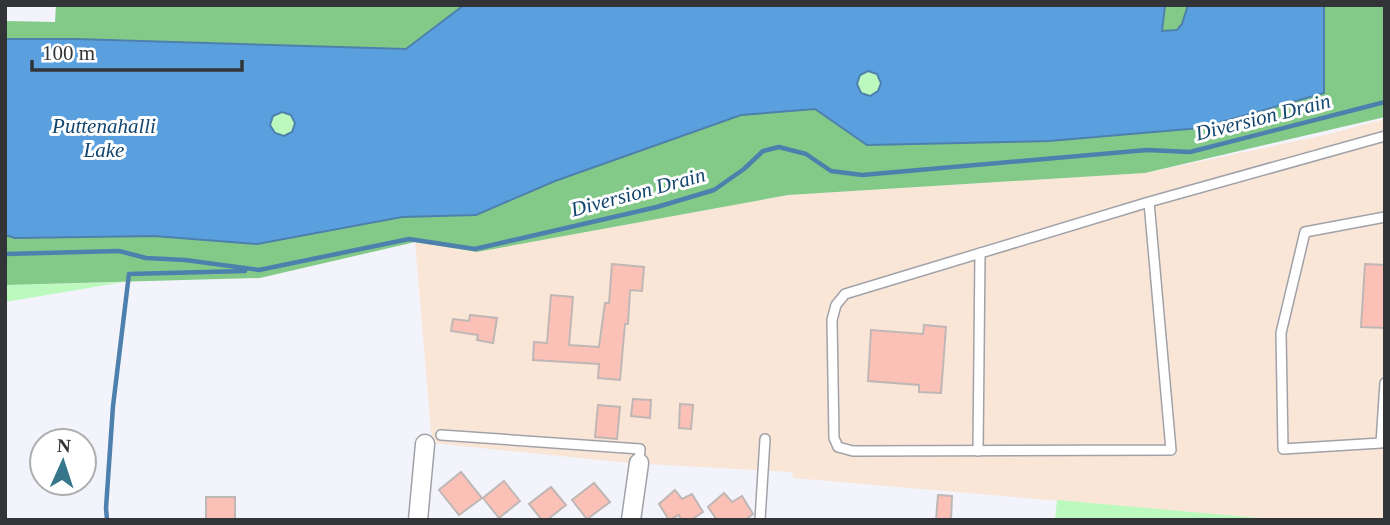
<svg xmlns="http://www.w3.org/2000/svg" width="1390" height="525" font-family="Georgia,serif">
<rect width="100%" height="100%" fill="#f2f3fb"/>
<path fill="#fae6d7" d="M 1385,119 L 1385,520 L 1282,520 L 793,478 L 792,472 L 630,463 L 432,443 L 415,242 L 477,252 L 788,195 L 1145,173 L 1325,135 Z"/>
<g fill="#bcf9be">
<circle cx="869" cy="83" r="12"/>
<circle cx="283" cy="124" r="12"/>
<path d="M 124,282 L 5,302 L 5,285 Z"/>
<path d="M 1057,500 L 1282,520 L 1055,520 Z"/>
</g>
<g fill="#83c987">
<path d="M 56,5 L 464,5 L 406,49 L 75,39 L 5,39 L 5,21 L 55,22 Z"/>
<path d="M 1165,5 L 1188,5 L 1182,24 L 1177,30 L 1161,31 Z"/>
<path d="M 1324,5 L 1385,5 L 1385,117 L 1145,173 L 788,195 L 477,252 L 415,242 L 260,278 L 5,285 L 5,235 L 15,238 L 154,236 L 257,244 L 402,217 L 476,215 L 555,181 L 741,115 L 815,109 L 867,145 L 1324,93 Z"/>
</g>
<path fill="#5aa0df" stroke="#4e80ad" stroke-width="2" fill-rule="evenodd" d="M 464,5 L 1165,5 L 1162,31 L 1177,30 L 1182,24 L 1188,5 L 1324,5 L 1324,93 L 1200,128 L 1049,141 L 867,145 L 815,109 L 741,115 L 555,181 L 476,215 L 402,217 L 257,244 L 154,236 L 15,238 L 5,235 L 5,39 L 75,39 L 406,49 ZM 868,71 L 877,74 L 881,83 L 878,91 L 870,96 L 861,93 L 857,84 L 860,75 ZM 282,112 L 291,115 L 295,123 L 292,132 L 284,136 L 275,133 L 270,125 L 273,116 Z"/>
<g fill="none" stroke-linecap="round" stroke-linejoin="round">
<g stroke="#4e80ad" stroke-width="4.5">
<path d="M 5,254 L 119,251 L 146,258 L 185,260 L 259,270 L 409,239 L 475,249 L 657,207 L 714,190 L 744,169 L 763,151 L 779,147 L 806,154 L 831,171 L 862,175 L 1147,150 L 1190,152 L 1385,102"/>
<path d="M 107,520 L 106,508 L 113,406 L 129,274 L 245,271"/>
</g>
</g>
<g fill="#fcc1b6" stroke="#bfb7b5" stroke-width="2">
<path d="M 612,264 L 644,267 L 642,291 L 630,290 L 628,324 L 625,324 L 620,380 L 598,378 L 599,364 L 533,360 L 534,342 L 547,343 L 551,295 L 573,297 L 569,345 L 599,347 L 605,303 L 609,303 Z"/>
<path d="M 1365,264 L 1385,265 L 1385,328 L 1361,327 Z"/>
<path d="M 470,315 L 497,318 L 493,343 L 477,340 L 478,335 L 451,331 L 453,319 L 469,321 Z"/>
<path d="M 924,325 L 946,327 L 941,393 L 919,392 L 919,385 L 868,381 L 871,330 L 923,334 Z"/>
<path d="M 633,399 L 651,400 L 650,418 L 631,416 Z"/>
<path d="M 680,404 L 693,405 L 691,429 L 679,428 Z"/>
<path d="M 598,405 L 620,407 L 617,439 L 595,437 Z"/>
<path d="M 461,472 L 482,498 L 459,515 L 439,490 Z"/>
<path d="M 504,481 L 520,501 L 499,518 L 483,498 Z"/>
<path d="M 594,483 L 610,502 L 587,519 L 572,500 Z"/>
<path d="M 551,487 L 566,505 L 547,520 L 542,520 L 529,504 Z"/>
<path d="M 675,490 L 682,499 L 692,494 L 703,512 L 691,520 L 681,520 L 679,515 L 669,520 L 659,504 Z"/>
<path d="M 724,493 L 732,502 L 742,496 L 753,514 L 745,520 L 717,520 L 708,507 Z"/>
<path d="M 938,495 L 952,496 L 951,520 L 936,520 Z"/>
<rect x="206" y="497" width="29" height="23"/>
</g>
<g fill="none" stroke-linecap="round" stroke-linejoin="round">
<defs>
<g id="lane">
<path d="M 1149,202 L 845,294 L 836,305 L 832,320 L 834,438 L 838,447 L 853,451 L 1171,450 L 1149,202 L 1385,136"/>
<path d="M 1385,217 L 1305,232 L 1281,333 L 1283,449 L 1381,443 L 1385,383"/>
<path d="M 441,435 L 640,449 L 639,463"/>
<path d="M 978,451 L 980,253"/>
<path d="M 760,520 L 765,439"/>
</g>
<g id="street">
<path d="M 418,520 L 425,444"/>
<path d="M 631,520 L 639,463"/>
</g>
</defs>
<use href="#lane" stroke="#a1a2a9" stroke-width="12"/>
<use href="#street" stroke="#a1a2a9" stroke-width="21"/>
<use href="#lane" stroke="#fff" stroke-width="9"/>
<use href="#street" stroke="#fff" stroke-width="18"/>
</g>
<g text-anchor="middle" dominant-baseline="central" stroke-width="6" stroke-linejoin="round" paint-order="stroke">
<g font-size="21" font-style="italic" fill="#13466f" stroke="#fff">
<text transform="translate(1263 117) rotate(-14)">Diversion Drain</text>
<text x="104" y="126">Puttenahalli<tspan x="104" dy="24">Lake</tspan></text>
<text transform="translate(638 192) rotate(-15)">Diversion Drain</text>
</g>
</g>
<rect width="1390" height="525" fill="none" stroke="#333437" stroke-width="14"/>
<g transform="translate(63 462) rotate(3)"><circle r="33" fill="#ffffff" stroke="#adaeaf" stroke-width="2"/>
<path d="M0-5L12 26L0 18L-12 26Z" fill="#37778b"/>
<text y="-10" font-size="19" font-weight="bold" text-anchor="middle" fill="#333437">N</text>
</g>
<path d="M32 60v10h210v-10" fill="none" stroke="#333437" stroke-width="3.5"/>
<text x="42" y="60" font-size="21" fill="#333437" stroke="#ffffff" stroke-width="5" paint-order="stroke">100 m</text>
</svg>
